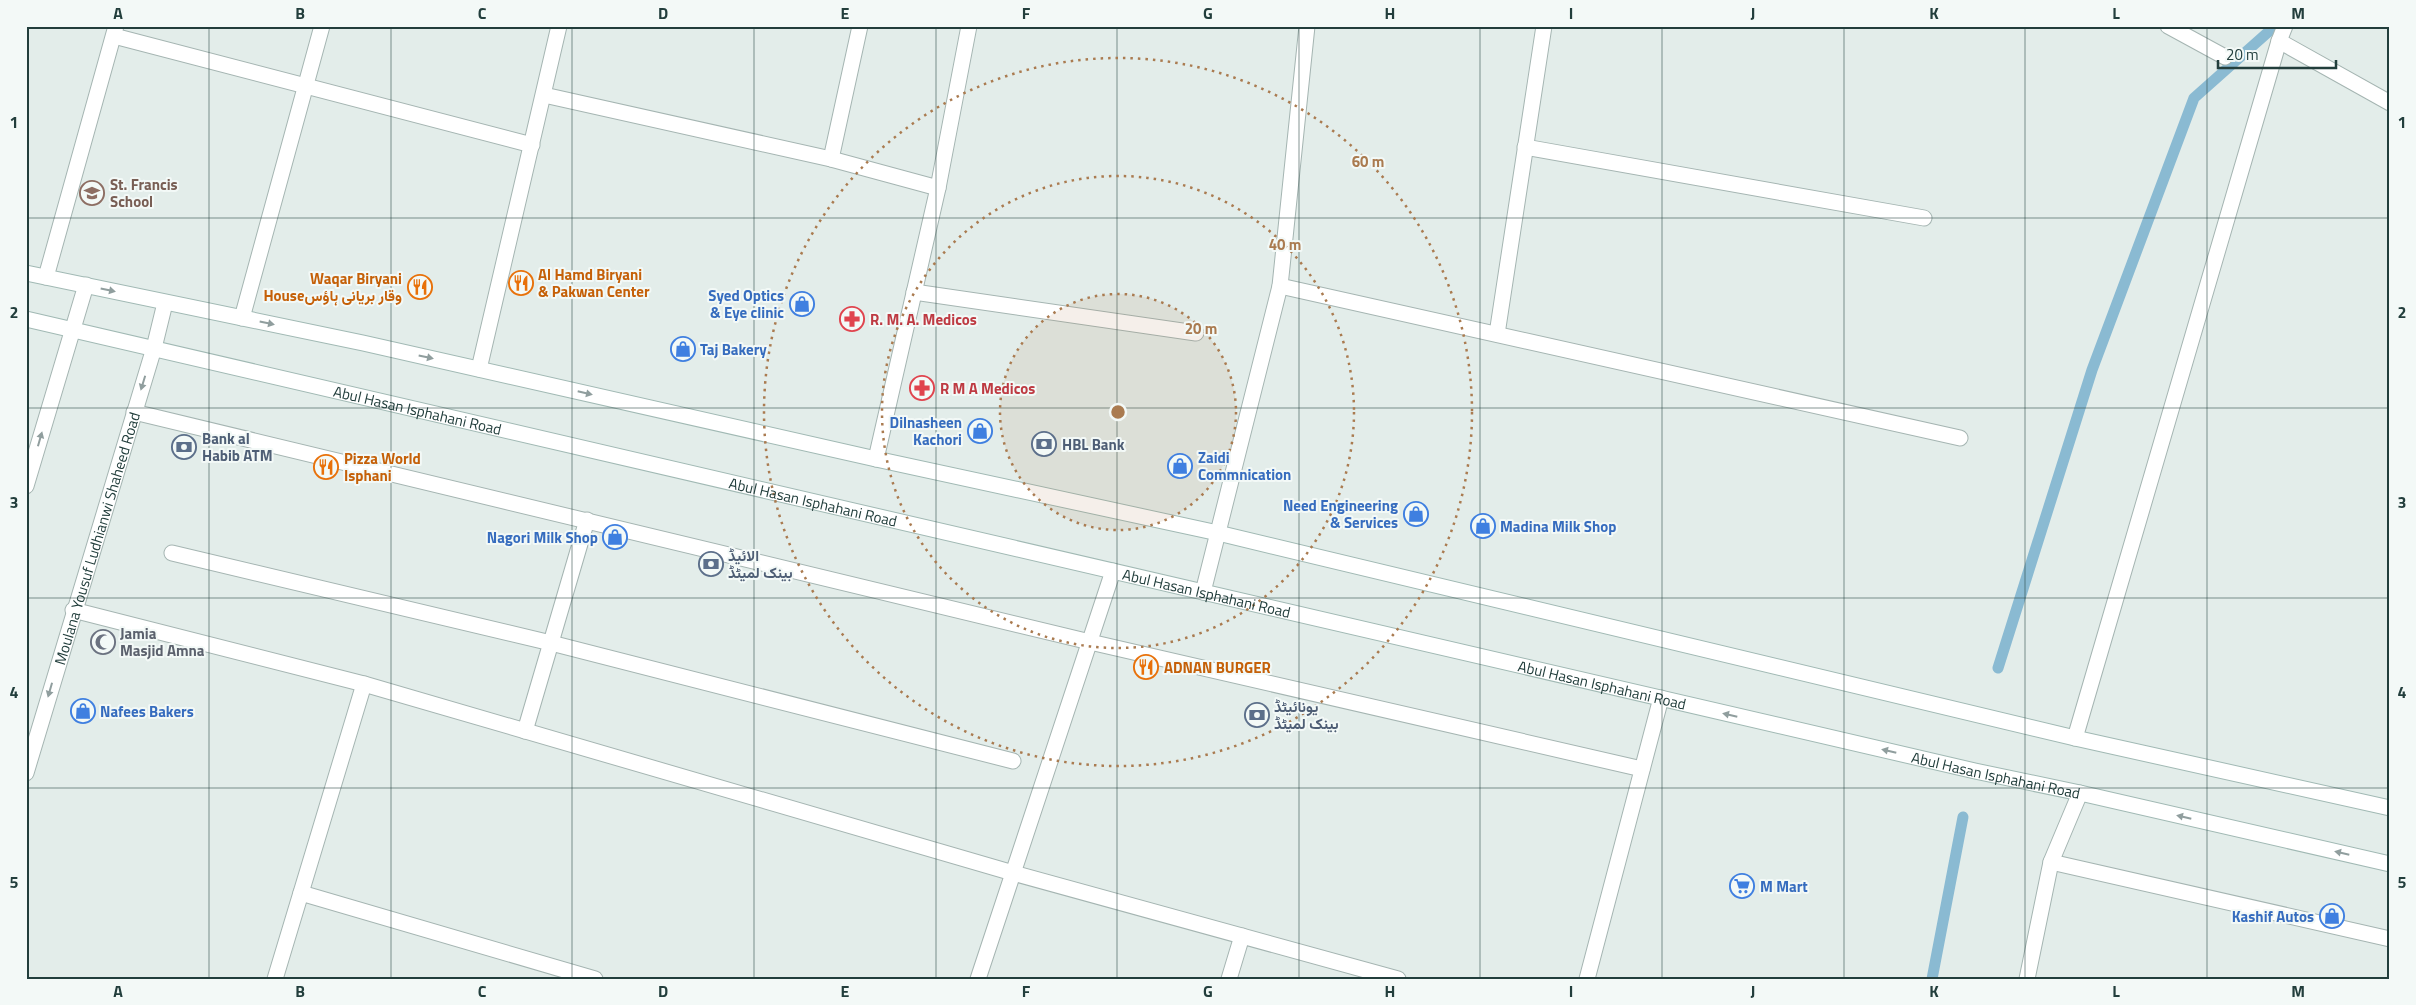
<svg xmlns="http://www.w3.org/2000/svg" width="2416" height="1005" font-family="'Titillium Web',Vazirmatn,sans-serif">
<rect width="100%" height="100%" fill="#e3edea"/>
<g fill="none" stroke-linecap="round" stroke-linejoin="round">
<g stroke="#8abad2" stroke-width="11">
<path d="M 1998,668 L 2092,370 L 2194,98 L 2275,26"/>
<path d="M 1932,979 L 1963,817"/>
</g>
<defs>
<g id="service">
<path d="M 1525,147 L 1924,218"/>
<path d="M 134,412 L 1090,642 L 1642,769"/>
<path d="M 2051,862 L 2390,939"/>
<path d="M 1229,979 L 1242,936"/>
</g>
<g id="minor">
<path d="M 2168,26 L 2225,57"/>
<path d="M 114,36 L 532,145"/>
<path d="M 2279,41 L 2390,103"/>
<path d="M 544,95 L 831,159 L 938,188"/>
<path d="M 831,159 L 860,26"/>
<path d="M 46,277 L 116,26"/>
<path d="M 1280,286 L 1960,438"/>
<path d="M 914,292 L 1196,333"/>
<path d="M 242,318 L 322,26"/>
<path d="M 1497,334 L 1544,26"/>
<path d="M 479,369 L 559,26"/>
<path d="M 876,459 L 938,188 L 969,26"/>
<path d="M 172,553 L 551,643 L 1013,761"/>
<path d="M 1203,592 L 1280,286 L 1307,26"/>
<path d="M 73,610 L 364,684 L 1013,873 L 1398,979"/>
<path d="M 525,731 L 587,520"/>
<path d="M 2075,738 L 2279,41 L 2285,26"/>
<path d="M 301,893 L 595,979"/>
<path d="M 275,979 L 364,684"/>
<path d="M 978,979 L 1113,571"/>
<path d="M 1587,979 L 1661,698"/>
<path d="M 2027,979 L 2051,862 L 2080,793"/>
</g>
<g id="tertiary">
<path d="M 26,486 L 86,285"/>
<path id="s1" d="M 26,773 L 154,348 L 165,303"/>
</g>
<g id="secondary">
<path d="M 26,273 L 363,343 L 876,459 L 1218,533 L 2075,738 L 2390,808"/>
<path id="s2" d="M 26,319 L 1975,771 L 2080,793 L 2390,864"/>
</g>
</defs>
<use href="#service" stroke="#a5b5b2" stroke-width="17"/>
<use href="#minor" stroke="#a5b5b2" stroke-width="17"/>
<use href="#tertiary" stroke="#a5b5b2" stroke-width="17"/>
<use href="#secondary" stroke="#a1b9b4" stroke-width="17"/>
<use href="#service" stroke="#fff" stroke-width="15"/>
<use href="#minor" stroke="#fff" stroke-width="15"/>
<use href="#tertiary" stroke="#fff" stroke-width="15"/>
<use href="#secondary" stroke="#fff" stroke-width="15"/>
</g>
<defs><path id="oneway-solid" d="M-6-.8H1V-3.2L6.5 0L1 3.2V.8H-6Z" transform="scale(1.25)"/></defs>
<g fill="#909e9e">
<use href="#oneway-solid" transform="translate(108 290) rotate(12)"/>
<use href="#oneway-solid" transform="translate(267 323) rotate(12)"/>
<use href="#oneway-solid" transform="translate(426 357) rotate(12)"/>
<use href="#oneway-solid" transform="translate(143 383) rotate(107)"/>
<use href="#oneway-solid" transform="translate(585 393) rotate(13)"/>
<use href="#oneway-solid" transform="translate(40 439) rotate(-74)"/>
<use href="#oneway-solid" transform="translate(50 690) rotate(106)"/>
<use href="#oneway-solid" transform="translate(1730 715) rotate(-167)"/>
<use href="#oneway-solid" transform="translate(1889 751) rotate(-167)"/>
<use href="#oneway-solid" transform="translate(2184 817) rotate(-167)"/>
<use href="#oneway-solid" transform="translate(2342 853) rotate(-167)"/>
</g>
<path fill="none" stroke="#223e3c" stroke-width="1" stroke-opacity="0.55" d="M 209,26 L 209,979M 391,26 L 391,979M 572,26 L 572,979M 754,26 L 754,979M 936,26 L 936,979M 1117,26 L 1117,979M 1299,26 L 1299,979M 1480,26 L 1480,979M 1662,26 L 1662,979M 1844,26 L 1844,979M 2025,26 L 2025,979M 2207,26 L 2207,979M 26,218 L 2390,218M 26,408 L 2390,408M 26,598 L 2390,598M 26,788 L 2390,788"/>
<circle cx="1118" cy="412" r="118" fill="#aa7b50" fill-opacity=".12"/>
<g fill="none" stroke="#aa7b50" stroke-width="2.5" stroke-dasharray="2.5 5">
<circle cx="1118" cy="412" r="118"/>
<circle cx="1118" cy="412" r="236"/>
<circle cx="1118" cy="412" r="354"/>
</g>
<defs>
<symbol id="school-ring" viewBox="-11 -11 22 22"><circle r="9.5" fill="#f3f9f7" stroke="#8d6e63" stroke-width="1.5"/><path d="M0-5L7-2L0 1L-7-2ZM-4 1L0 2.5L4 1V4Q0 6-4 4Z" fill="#8d6e63"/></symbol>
<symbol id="restaurant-ring" viewBox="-11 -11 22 22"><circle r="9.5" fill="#f3f9f7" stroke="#e8710a" stroke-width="1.5"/><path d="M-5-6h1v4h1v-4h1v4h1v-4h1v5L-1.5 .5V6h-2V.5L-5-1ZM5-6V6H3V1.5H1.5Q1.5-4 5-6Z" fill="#e8710a"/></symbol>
<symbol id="shop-ring" viewBox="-11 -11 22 22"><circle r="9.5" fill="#f3f9f7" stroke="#3f7fe0" stroke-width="1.5"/><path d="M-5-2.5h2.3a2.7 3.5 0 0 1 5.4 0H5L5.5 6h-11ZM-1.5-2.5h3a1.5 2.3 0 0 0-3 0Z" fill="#3f7fe0"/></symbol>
<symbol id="pharmacy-ring" viewBox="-11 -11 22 22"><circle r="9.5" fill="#f3f9f7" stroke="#e0444e" stroke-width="1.5"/><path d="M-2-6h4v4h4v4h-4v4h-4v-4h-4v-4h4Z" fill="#e0444e"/></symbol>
<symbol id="bank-ring" viewBox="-11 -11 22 22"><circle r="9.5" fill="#f3f9f7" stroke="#5c6f8a" stroke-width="1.5"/><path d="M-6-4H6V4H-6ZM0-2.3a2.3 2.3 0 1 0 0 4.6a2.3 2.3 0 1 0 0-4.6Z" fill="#5c6f8a"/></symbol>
<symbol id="mosque-ring" viewBox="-11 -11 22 22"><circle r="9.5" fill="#f3f9f7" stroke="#6b7280" stroke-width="1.5"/><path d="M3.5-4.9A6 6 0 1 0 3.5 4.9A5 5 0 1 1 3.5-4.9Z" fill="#6b7280"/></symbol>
<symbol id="supermarket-ring" viewBox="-11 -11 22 22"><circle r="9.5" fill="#f3f9f7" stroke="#3f7fe0" stroke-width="1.5"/><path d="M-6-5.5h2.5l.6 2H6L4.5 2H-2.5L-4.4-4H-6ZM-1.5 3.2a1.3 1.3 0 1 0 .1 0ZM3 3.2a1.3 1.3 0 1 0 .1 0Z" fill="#3f7fe0"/></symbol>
</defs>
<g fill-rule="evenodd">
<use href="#school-ring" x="78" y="179" width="28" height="28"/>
<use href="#restaurant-ring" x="507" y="269" width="28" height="28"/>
<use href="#restaurant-ring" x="406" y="273" width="28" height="28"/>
<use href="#shop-ring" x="788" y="290" width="28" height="28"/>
<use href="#pharmacy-ring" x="838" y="305" width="28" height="28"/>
<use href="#shop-ring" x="669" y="335" width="28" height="28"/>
<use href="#pharmacy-ring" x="908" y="374" width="28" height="28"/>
<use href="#shop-ring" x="966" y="417" width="28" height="28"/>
<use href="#bank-ring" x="1030" y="430" width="28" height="28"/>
<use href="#bank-ring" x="170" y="433" width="28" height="28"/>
<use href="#shop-ring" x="1166" y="452" width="28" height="28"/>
<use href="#restaurant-ring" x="312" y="453" width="28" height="28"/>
<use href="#shop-ring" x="1402" y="500" width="28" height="28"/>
<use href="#shop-ring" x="1469" y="512" width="28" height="28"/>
<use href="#shop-ring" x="601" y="523" width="28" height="28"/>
<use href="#bank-ring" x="697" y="550" width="28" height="28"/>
<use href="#mosque-ring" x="89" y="628" width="28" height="28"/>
<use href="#restaurant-ring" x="1132" y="653" width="28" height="28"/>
<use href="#shop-ring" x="69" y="697" width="28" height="28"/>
<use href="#bank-ring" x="1243" y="701" width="28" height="28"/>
<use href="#supermarket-ring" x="1728" y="872" width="28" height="28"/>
<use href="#shop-ring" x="2318" y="902" width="28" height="28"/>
</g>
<g text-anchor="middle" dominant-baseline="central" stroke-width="4" stroke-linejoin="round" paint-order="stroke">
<g font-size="15" font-weight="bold" fill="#785e54" stroke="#f3f9f7" text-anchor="start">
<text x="110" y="184">St. Francis<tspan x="110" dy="17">School</tspan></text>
</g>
<g font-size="15" font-weight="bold" fill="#c56008" stroke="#f3f9f7" text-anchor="start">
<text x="538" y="274">Al Hamd Biryani<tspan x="538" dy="17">&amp; Pakwan Center</tspan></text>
<text x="402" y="278" text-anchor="end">Waqar Biryani<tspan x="402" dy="17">Houseوقار بریانی ہاؤس</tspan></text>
<text x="344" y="458">Pizza World<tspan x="344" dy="17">Isphani</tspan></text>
<text x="1164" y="667">ADNAN BURGER</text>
</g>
<g font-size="15" font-weight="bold" fill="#366cbe" stroke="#f3f9f7" text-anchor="end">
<text x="784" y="295">Syed Optics<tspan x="784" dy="17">&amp; Eye clinic</tspan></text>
<text x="700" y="349" text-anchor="start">Taj Bakery</text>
<text x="962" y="422">Dilnasheen<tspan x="962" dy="17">Kachori</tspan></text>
<text x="1198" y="457" text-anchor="start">Zaidi<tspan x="1198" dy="17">Commnication</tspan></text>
<text x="1398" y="505">Need Engineering<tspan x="1398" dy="17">&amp; Services</tspan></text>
<text x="1500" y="526" text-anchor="start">Madina Milk Shop</text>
<text x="598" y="537">Nagori Milk Shop</text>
<text x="100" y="711" text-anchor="start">Nafees Bakers</text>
<text x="1760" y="886" text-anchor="start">M Mart</text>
<text x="2314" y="916">Kashif Autos</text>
</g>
<g font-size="15" font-weight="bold" fill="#be3a42" stroke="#f3f9f7" text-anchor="start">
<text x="870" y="319">R. M. A. Medicos</text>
<text x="940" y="388">R M A Medicos</text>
</g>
<g font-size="15" fill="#223e3c" stroke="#f3f9f7">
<text stroke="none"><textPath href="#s2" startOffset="402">Abul Hasan Isphahani Road</textPath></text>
<text stroke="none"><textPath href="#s2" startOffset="808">Abul Hasan Isphahani Road</textPath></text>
<text stroke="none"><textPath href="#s1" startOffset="245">Moulana Yousuf Ludhianwi Shaheed Road</textPath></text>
<text stroke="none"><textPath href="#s2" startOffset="1212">Abul Hasan Isphahani Road</textPath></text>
<text stroke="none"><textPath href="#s2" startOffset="1618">Abul Hasan Isphahani Road</textPath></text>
<text stroke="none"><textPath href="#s2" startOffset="2022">Abul Hasan Isphahani Road</textPath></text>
</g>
<g font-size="15" font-weight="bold" fill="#4e5e75" stroke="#f3f9f7" text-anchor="start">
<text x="202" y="438">Bank al<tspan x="202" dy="17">Habib ATM</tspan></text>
<text x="1062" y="444">HBL Bank</text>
<text x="728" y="555">الائیڈ<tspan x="728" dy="17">بینک لمیٹڈ</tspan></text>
<text x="1274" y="706">یونائیٹڈ<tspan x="1274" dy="17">بینک لمیٹڈ</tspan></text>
</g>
<g font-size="15" font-weight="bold" fill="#5b616d" stroke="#f3f9f7" text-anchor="start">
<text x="120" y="633">Jamia<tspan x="120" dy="17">Masjid Amna</tspan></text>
</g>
</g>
<circle cx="1118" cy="412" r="8" fill="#aa7b50" stroke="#f3f9f7" stroke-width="2.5"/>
<g font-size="15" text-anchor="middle" font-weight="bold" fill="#aa7b50" stroke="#f3f9f7" stroke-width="4" stroke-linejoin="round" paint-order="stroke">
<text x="1368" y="167">60 m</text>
<text x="1285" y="250">40 m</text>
<text x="1201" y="334">20 m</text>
</g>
<rect width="2416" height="1005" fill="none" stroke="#f3f9f7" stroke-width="55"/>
<path d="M2218 60v8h118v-8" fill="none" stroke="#223e3c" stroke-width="2.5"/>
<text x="2226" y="60" font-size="15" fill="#223e3c" stroke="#f3f9f7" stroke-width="4" paint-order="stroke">20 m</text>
<rect x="28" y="28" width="2360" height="950" fill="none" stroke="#223e3c" stroke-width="2"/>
<g font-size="16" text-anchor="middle" font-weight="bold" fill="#223e3c">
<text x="118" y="19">A</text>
<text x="300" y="19">B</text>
<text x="482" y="19">C</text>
<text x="663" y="19">D</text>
<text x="845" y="19">E</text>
<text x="1026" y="19">F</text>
<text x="1208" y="19">G</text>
<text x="1390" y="19">H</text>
<text x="1571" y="19">I</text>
<text x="1753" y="19">J</text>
<text x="1934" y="19">K</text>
<text x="2116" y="19">L</text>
<text x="2298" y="19">M</text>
<text x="14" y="128">1</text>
<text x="2402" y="128">1</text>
<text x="14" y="318">2</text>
<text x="2402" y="318">2</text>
<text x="14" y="508">3</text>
<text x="2402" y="508">3</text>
<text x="14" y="698">4</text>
<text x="2402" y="698">4</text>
<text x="14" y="888">5</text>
<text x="2402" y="888">5</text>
<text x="118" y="997">A</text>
<text x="300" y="997">B</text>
<text x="482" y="997">C</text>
<text x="663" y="997">D</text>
<text x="845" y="997">E</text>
<text x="1026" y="997">F</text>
<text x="1208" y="997">G</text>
<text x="1390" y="997">H</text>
<text x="1571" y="997">I</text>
<text x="1753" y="997">J</text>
<text x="1934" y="997">K</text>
<text x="2116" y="997">L</text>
<text x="2298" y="997">M</text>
</g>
</svg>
